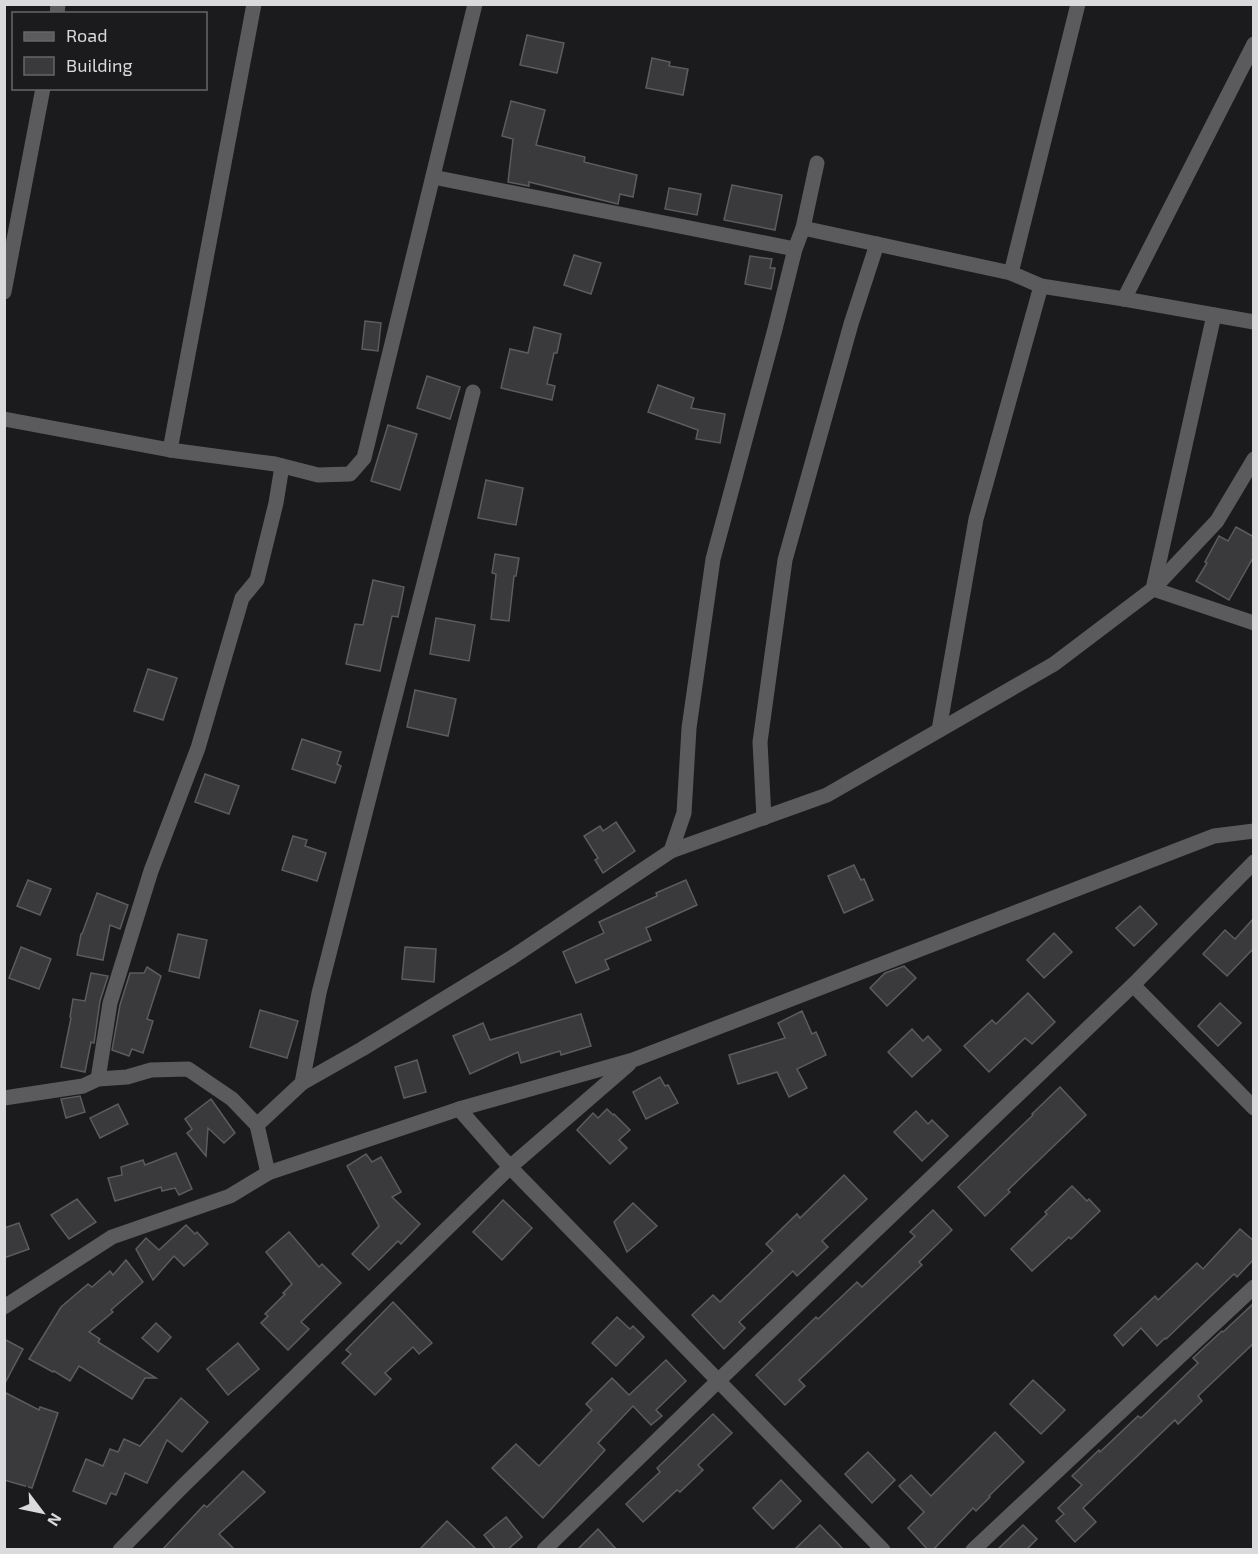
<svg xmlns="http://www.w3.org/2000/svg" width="1258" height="1554" font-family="'Exo 2',sans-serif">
<rect width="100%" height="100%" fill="#1b1a1c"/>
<g fill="#3a393c" stroke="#5c5b5e" stroke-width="1.5">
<path d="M 527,35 L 564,43 L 557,73 L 520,65 Z"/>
<path d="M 652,58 L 670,62 L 669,66 L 688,69 L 683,95 L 646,88 Z"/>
<path d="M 511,101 L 545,110 L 536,145 L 585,157 L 584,162 L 637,175 L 633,197 L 620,194 L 618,204 L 529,182 L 529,186 L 508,182 L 513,139 L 502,136 Z"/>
<path d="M 732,185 L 782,195 L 775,230 L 724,220 Z"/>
<path d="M 669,188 L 701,194 L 697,215 L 665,209 Z"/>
<path d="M 574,255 L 601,263 L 591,294 L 564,285 Z"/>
<path d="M 750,256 L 772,259 L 770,268 L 775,268 L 771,289 L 745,284 Z"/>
<path d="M 365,321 L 381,323 L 378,351 L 362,349 Z"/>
<path d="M 534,327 L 561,334 L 557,353 L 554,353 L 547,384 L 555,386 L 552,400 L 501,388 L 510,349 L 528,353 Z"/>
<path d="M 427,376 L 460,387 L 450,419 L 417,408 Z"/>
<path d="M 658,385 L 694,398 L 691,408 L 725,414 L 720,443 L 696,439 L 698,430 L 648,412 Z"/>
<path d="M 388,425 L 417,434 L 400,490 L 371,481 Z"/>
<path d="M 486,480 L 523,488 L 516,525 L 478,518 Z"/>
<path d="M 1236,527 L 1254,537 L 1254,556 L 1229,600 L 1196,581 L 1207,563 L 1205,562 L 1219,536 L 1228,541 Z"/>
<path d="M 495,554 L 519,558 L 516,576 L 514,576 L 509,621 L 491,619 L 496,574 L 492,573 Z"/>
<path d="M 373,580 L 404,587 L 398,617 L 392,616 L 380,671 L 346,664 L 355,624 L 363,625 Z"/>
<path d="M 436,618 L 475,625 L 469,661 L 430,654 Z"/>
<path d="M 148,669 L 177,678 L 163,720 L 134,711 Z"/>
<path d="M 415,690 L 456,699 L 448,736 L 407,727 Z"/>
<path d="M 302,739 L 341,752 L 337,764 L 341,766 L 335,783 L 292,769 Z"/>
<path d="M 205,774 L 239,786 L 229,814 L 195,802 Z"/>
<path d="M 616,822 L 635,851 L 603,873 L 595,860 L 598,858 L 584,836 L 600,826 L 603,831 Z"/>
<path d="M 293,836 L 307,840 L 305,846 L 326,853 L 317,881 L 282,870 Z"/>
<path d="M 854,865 L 861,880 L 864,879 L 873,900 L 844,913 L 828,876 Z"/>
<path d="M 28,880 L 51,889 L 40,915 L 17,906 Z"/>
<path d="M 686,880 L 697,905 L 646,928 L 651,940 L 605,960 L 609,969 L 576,983 L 563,952 L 604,933 L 599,922 L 657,896 L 656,893 Z"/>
<path d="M 97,893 L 128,905 L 120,929 L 110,925 L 103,960 L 77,955 L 81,934 L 82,934 Z"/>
<path d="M 1140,906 L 1157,924 L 1134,946 L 1116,928 Z"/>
<path d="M 1254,918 L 1254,948 L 1227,976 L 1203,954 L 1225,930 L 1235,939 Z"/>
<path d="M 1054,933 L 1072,952 L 1044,978 L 1027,960 Z"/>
<path d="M 178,934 L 207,940 L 199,978 L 169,971 Z"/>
<path d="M 21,947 L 51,959 L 39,989 L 9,978 Z"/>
<path d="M 405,947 L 436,949 L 434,982 L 402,979 Z"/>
<path d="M 904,966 L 916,978 L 887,1006 L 870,988 L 885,973 Z"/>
<path d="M 147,967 L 161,976 L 147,1019 L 153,1021 L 143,1053 L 132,1049 L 129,1056 L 112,1050 L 120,1005 L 130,973 L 144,973 Z"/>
<path d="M 91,973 L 108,976 L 100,1001 L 94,1043 L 91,1042 L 85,1072 L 61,1067 L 71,1018 L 70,1017 L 73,999 L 85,1001 Z"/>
<path d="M 1028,993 L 1055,1022 L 1032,1044 L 1025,1038 L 989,1072 L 964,1046 L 992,1020 L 996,1024 Z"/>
<path d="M 1220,1003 L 1241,1023 L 1218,1046 L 1198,1026 Z"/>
<path d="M 260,1010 L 298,1021 L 287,1058 L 250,1047 Z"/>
<path d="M 802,1011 L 812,1034 L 816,1032 L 826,1055 L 797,1069 L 807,1088 L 789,1097 L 777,1072 L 738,1084 L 729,1055 L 785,1038 L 778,1023 Z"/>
<path d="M 581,1014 L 591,1046 L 561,1055 L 560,1051 L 521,1063 L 518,1052 L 470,1074 L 453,1036 L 483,1023 L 490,1040 Z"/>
<path d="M 912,1029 L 923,1041 L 928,1036 L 941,1050 L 912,1077 L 888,1052 Z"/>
<path d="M 417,1060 L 426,1092 L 404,1098 L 395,1067 Z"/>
<path d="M 660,1077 L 665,1086 L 668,1085 L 678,1103 L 646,1119 L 633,1092 Z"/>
<path d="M 1060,1087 L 1086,1115 L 1008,1190 L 1010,1192 L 985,1216 L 958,1187 L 1033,1115 L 1032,1114 Z"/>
<path d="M 80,1096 L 85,1112 L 66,1118 L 61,1099 Z"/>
<path d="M 211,1099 L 235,1133 L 224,1143 L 208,1128 L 206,1156 L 187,1133 L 192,1129 L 185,1119 Z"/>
<path d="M 118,1104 L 128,1124 L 100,1138 L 90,1118 Z"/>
<path d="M 607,1109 L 613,1115 L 614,1114 L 630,1130 L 619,1140 L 627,1148 L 610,1164 L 577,1130 L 593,1113 L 598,1118 Z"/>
<path d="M 916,1111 L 928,1124 L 932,1120 L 948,1136 L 922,1161 L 894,1132 Z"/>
<path d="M 176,1153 L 192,1189 L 179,1195 L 175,1188 L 162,1191 L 161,1187 L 115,1201 L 108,1178 L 122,1175 L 121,1167 L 143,1160 L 145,1165 Z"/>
<path d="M 366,1154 L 372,1162 L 381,1157 L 401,1192 L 392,1197 L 420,1224 L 401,1244 L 398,1241 L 369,1270 L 352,1254 L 379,1226 L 347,1166 Z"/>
<path d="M 844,1175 L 867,1199 L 822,1241 L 828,1247 L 797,1276 L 793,1271 L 739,1322 L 745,1328 L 724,1349 L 692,1315 L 713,1295 L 720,1302 L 773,1251 L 766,1244 L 797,1214 L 800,1218 Z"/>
<path d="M 1072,1186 L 1087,1201 L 1089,1199 L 1100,1211 L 1071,1239 L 1069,1237 L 1032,1271 L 1011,1249 L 1047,1214 L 1045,1212 Z"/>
<path d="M 77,1199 L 96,1222 L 69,1239 L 51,1215 Z"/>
<path d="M 503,1200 L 532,1228 L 502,1260 L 473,1232 Z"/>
<path d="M 633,1203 L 657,1226 L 627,1252 L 614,1222 Z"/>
<path d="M 933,1210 L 952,1230 L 919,1262 L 922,1265 L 799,1380 L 805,1386 L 785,1405 L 756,1375 L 816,1317 L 818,1319 L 857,1282 L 862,1287 L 915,1236 L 910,1232 Z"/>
<path d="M 19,1223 L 29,1249 L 4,1258 L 4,1228 Z"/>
<path d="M 186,1225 L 195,1234 L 197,1232 L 208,1244 L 184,1266 L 174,1256 L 153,1280 L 136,1249 L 146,1238 L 159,1250 Z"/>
<path d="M 1240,1229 L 1254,1241 L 1254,1259 L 1237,1277 L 1234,1274 L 1166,1339 L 1165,1338 L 1157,1346 L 1141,1328 L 1123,1346 L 1114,1335 L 1155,1296 L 1158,1300 L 1197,1263 L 1203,1269 Z"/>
<path d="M 289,1232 L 319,1267 L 322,1264 L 341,1283 L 301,1322 L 309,1329 L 288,1350 L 261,1323 L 268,1316 L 265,1314 L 285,1294 L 283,1293 L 292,1284 L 266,1252 Z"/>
<path d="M 126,1260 L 143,1282 L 111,1310 L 113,1312 L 89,1332 L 100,1339 L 98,1342 L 156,1378 L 145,1378 L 132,1399 L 79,1366 L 70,1381 L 54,1371 L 53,1372 L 29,1359 L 61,1307 L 88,1284 L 92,1287 L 110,1271 L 113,1275 Z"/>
<path d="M 393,1302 L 432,1343 L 419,1354 L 413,1347 L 385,1373 L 391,1379 L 375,1395 L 342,1363 L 351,1354 L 346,1350 Z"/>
<path d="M 1254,1303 L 1254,1343 L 1198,1396 L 1202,1401 L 1178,1424 L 1175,1420 L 1083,1508 L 1096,1522 L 1075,1542 L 1056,1521 L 1064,1514 L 1058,1508 L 1082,1485 L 1072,1476 L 1099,1450 L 1100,1452 L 1138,1416 L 1141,1418 L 1198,1363 L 1193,1358 L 1222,1331 L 1223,1332 Z"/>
<path d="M 617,1317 L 630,1329 L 633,1326 L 644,1337 L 616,1366 L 592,1343 Z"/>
<path d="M 156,1323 L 171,1337 L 158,1352 L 142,1338 Z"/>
<path d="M 4,1339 L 23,1349 L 4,1385 Z"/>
<path d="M 238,1343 L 259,1369 L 228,1395 L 207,1369 Z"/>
<path d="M 666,1360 L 686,1381 L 656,1410 L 662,1416 L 651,1425 L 633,1406 L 598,1443 L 605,1450 L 543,1518 L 492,1468 L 516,1444 L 539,1466 L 592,1410 L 586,1404 L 612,1378 L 629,1395 Z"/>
<path d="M 1033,1380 L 1065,1410 L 1041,1434 L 1010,1404 Z"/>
<path d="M 4,1392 L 39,1410 L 40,1407 L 58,1413 L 32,1488 L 4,1480 Z"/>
<path d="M 181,1398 L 208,1422 L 182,1452 L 167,1440 L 147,1483 L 125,1473 L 116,1495 L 111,1493 L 106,1504 L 73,1491 L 86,1459 L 103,1466 L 110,1449 L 118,1452 L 124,1439 L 140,1446 Z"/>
<path d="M 713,1414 L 732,1433 L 698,1465 L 703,1470 L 680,1492 L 677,1490 L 643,1522 L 626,1504 L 660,1472 L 657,1468 Z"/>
<path d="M 995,1432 L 1024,1462 L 989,1496 L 990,1497 L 976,1511 L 973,1508 L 933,1550 L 928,1550 L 908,1528 L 924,1512 L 899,1486 L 911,1475 L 931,1496 Z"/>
<path d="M 868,1452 L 895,1480 L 872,1503 L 845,1474 Z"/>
<path d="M 243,1471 L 265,1492 L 219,1534 L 235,1550 L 162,1550 L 204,1505 L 207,1507 Z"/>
<path d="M 781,1480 L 801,1501 L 773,1529 L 753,1508 Z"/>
<path d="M 506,1517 L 522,1537 L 507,1550 L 496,1550 L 484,1535 Z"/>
<path d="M 447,1521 L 477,1550 L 419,1550 Z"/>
<path d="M 820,1525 L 844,1550 L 794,1550 Z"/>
<path d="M 1023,1525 L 1037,1539 L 1026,1550 L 997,1550 Z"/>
<path d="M 598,1529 L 617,1550 L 577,1550 Z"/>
</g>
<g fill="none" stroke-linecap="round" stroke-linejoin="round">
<g stroke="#5b5a5d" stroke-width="15">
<path d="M 57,14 L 58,4"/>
<path d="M 433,177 L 795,249"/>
<path d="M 803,228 L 1011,273 L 1041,286 L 1124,299 L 1254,322"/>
<path d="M 1011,273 L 1078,4"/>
<path d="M 4,292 L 43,88"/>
<path d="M 1124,299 L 1254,44"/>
<path d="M 4,419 L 170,450 L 275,464 L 318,475 L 350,474 L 364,458 L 475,4"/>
<path d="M 170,450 L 254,4"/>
<path d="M 1153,589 L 1214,315"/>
<path d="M 1153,589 L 1254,623"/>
<path d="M 939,730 L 976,519 L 1041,286"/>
<path d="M 764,818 L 760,742 L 785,560 L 851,324 L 877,244"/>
<path d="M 671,851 L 827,795 L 1054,664 L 1153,589 L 1217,521 L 1254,459"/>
<path d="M 1133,985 L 1254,1108"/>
<path d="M 302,1083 L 319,993 L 473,392"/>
<path d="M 4,1098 L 83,1086 L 98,1079"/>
<path d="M 459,1109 L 510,1167 L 883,1550"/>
<path d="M 257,1125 L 232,1099 L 188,1069 L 151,1070 L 127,1077 L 98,1079 L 110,1003 L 151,871 L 198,748 L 242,598 L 257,580 L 276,503 L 282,466"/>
<path d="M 268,1173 L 257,1125 L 302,1083 L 362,1049 L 511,958 L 671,851 L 684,813 L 689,728 L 713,559 L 775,329 L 795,249 L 803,228 L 817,163"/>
<path d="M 4,1307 L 112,1237 L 230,1196 L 268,1173 L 459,1109 L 633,1060 L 1214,836 L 1254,831"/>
<path d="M 120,1550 L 182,1487 L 510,1167 L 629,1064"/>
<path d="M 544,1550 L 718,1381 L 1133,985 L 1254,862"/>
<path d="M 973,1550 L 1254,1287"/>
</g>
</g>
<rect width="1258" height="1554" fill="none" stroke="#dad9db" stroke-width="12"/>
<rect x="12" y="12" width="195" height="78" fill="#1b1a1c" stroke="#676668" stroke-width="1.5"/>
<rect x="24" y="32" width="30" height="9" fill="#5b5a5d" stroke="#676668" stroke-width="1.5"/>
<text x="66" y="42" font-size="18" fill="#dad9db">Road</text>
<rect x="24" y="57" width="30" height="18" fill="#3a393c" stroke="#676668" stroke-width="1.5"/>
<text x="66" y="72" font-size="18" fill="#dad9db">Building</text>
<g transform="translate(42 1512) rotate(122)" stroke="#1b1a1c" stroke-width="4.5" paint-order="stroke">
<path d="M0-4.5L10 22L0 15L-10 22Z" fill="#dad9db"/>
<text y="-9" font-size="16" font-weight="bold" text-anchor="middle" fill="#dad9db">N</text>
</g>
</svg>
